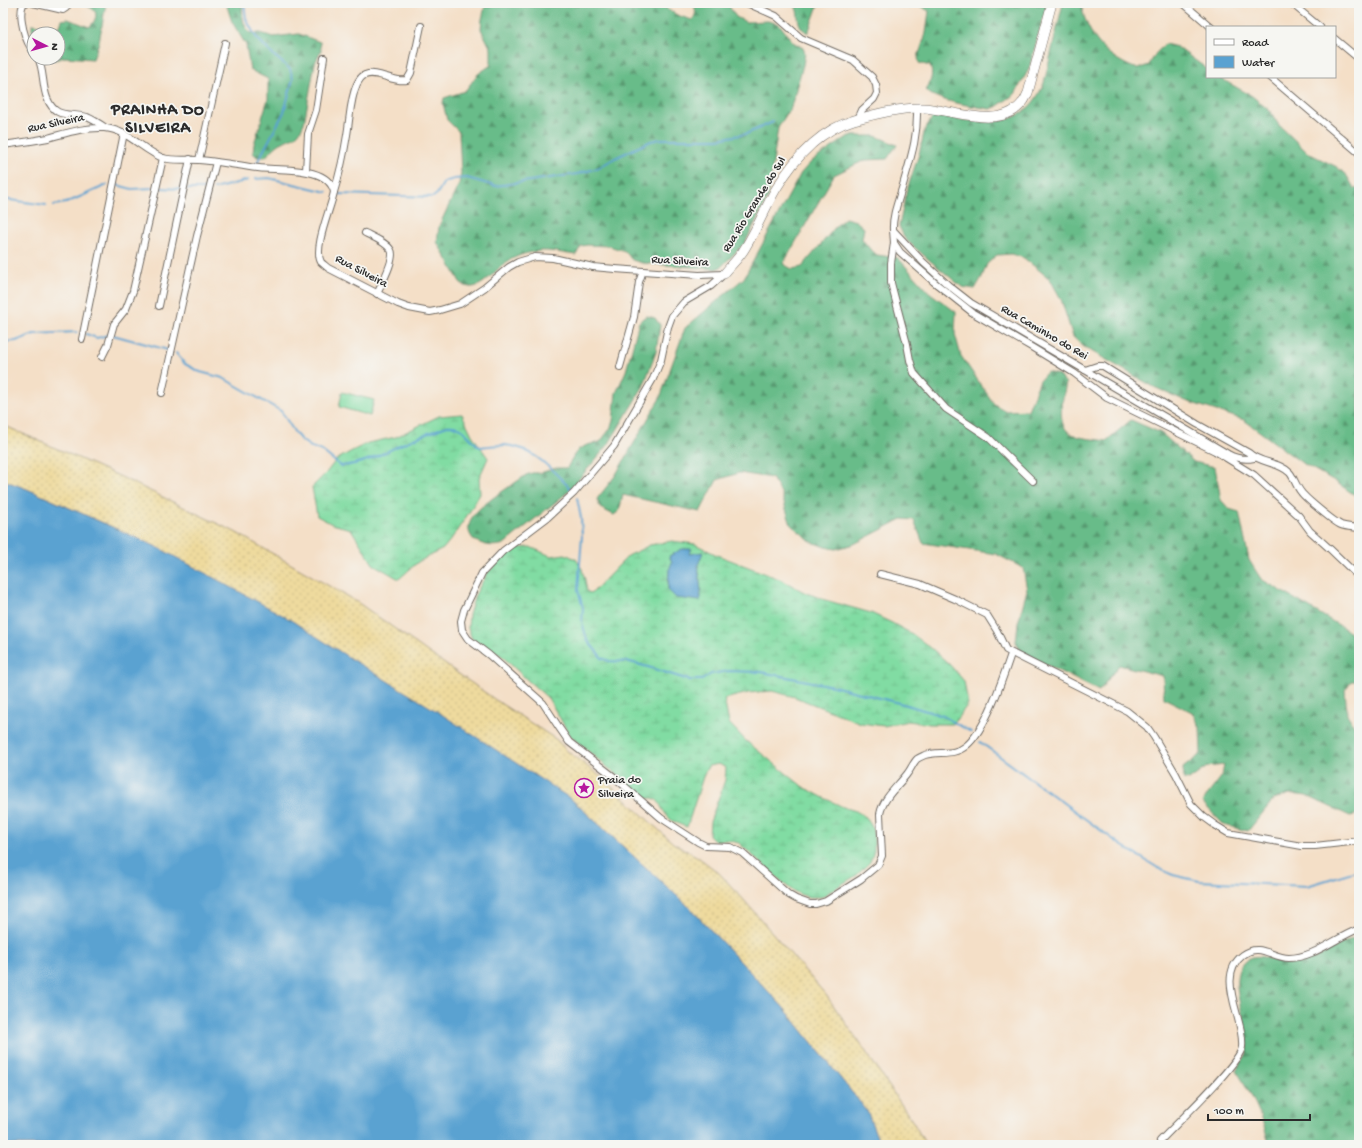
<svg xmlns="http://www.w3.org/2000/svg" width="1362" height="1148" font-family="'Gochi Hand',sans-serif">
<defs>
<pattern id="forest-firs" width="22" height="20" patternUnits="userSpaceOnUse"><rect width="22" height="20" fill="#68bc89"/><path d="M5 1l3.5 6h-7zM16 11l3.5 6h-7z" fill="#569970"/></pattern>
<pattern id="wetland-marsh" width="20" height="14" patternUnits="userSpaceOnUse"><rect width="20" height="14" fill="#81dca3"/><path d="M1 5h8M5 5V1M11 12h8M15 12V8" fill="none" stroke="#70bd8c"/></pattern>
<pattern id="sand-dots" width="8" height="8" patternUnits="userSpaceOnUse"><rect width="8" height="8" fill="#eeda9e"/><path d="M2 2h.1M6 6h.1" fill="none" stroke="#cb8" stroke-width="1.8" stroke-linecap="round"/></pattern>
</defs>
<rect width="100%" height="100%" fill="#f6f6f2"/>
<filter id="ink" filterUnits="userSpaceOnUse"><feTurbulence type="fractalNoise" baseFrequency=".025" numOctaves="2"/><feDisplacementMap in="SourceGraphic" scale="8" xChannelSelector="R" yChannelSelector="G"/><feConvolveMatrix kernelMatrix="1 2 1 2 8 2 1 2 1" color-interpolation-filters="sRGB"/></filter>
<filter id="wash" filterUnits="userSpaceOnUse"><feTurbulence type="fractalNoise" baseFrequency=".012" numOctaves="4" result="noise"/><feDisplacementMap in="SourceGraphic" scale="16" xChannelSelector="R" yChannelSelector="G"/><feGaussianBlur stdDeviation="0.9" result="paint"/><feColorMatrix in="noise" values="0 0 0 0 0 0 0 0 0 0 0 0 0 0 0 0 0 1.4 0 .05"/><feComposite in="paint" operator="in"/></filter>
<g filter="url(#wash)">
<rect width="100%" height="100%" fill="#f4dfc7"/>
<path fill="#81dca3" stroke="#568467" d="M 342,392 L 374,400 L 370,416 L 339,407 Z"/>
<g fill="url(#forest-firs)" stroke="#4a745a">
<path d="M 82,3 L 106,3 L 99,42 L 93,59 L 65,57 L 55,60 L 49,59 L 58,58 L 58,34 L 34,34 L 34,36 L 32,30 L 32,24 L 54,27 L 60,26 L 62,20 L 68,19 L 89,27 C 95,22 100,13 91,8 C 88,6 85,5 82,3 Z"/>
<path d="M 226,3 L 242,3 C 242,14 242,25 250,33 L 261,33 L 273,37 L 299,34 L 320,42 L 321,50 L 315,63 L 304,123 C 297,139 296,135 283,142 C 276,145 271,152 265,157 L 257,157 L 253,153 L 254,144 L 268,99 L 268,79 L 250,70 L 246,45 L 232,22 Z"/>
<path d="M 486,3 L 658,3 L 677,15 L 692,20 C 697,14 696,10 693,3 L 727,3 L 736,17 L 746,22 L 768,21 L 779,24 L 793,42 L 803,48 L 805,53 L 803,65 L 791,107 L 778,128 L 768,197 L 745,243 L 721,267 L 716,269 L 642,263 L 632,260 L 625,251 L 609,246 L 587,245 L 581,246 L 576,255 C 559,253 545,248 528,253 C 521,254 511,259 505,263 C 493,272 476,298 460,282 L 437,242 L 439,226 L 459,184 L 461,173 L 459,132 L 447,120 L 443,103 L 444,98 L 465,91 L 478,74 L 491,65 L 491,49 L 481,29 L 482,19 Z"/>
<path d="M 793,3 L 820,3 L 817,8 L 808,33 C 793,25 802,13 793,3 Z"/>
<path d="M 914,3 L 1047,3 L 1029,69 L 1015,94 L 996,107 L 990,109 C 973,106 939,102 926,91 C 930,82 934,75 930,66 L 919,63 L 918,57 L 926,33 L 929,11 Z"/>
<path d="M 1063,3 L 1081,3 C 1085,28 1098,48 1120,61 C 1124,63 1132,68 1137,68 C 1141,68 1146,66 1149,65 L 1156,53 L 1165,44 L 1177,47 L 1207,69 L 1207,77 L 1218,77 L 1252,96 L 1270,111 L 1278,124 L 1308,153 L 1337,167 L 1347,176 L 1354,188 L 1359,189 L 1359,498 L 1333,480 L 1302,463 L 1244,420 L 1186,401 L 1154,387 L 1084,347 L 1073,337 L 1061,299 L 1050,279 L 1024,258 L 1011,254 L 997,255 L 987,264 L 982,277 L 975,289 L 962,287 L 928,259 L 905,239 L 899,226 L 907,190 L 919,154 L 925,129 L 932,118 C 946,116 959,120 972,121 C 1007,125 1030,117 1044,83 Z"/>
<path d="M 849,136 L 876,136 L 897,145 L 887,159 L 865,160 L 834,175 L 783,264 L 792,269 L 802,267 L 837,225 L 845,218 L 856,221 L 864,228 L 862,239 L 869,248 L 877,255 L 898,258 L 929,292 L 956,312 L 955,334 L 961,356 L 994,404 L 1006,411 L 1028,410 L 1040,380 L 1047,372 L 1058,375 L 1066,383 C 1063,399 1054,428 1074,435 C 1083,439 1096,439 1106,441 L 1131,420 L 1161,433 L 1194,462 L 1215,467 L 1221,500 L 1229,509 L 1239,512 L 1249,560 L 1261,579 L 1347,630 L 1354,638 L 1359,638 L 1359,681 L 1351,681 L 1345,690 L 1347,714 L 1353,724 L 1359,730 L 1359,814 L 1350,816 L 1307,796 L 1290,794 L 1274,799 L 1248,831 L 1224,825 L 1202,802 L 1222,776 L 1224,765 L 1207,767 L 1189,780 L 1184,779 L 1183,768 L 1201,754 L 1200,727 L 1192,712 L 1164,698 L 1163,676 L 1119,665 L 1099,691 L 1021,652 L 1016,642 L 1018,623 L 1027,590 L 1023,568 L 996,554 L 923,543 L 914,520 L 902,519 L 854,544 L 836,549 L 825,547 L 812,542 L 791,525 L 781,493 L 772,478 L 739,473 L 717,480 L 700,512 L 623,495 L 619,511 L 614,515 L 600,508 L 597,499 L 615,476 L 660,398 L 685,328 L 744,278 L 801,173 L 812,161 Z"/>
<path d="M 647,316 L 655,318 L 660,325 L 656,352 L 643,387 L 608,445 L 568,492 L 504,544 C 495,547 486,546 478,542 C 474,541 473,539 471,536 C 467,530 469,522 473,516 C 482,503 513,485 526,475 L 532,473 L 540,473 L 556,468 L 567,468 L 574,455 L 579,449 L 587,445 L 600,442 L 610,429 L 613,421 L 616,393 L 626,371 L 639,322 L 643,318 Z"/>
<path d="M 1359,936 L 1359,1145 L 1270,1145 C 1266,1135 1264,1125 1260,1115 C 1254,1099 1245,1084 1236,1070 C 1240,1064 1247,1056 1248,1048 C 1250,1023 1222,975 1248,959 C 1262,951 1275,964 1289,964 C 1315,964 1335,944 1359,936 Z"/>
</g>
<g fill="url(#wetland-marsh)" stroke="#568467" fill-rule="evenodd">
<path d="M 462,414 L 472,435 L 488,458 L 479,478 L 480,494 L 470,511 L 452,538 L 443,549 L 418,562 L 399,579 L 373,564 L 351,529 L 332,524 L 317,516 L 312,487 L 326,473 L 336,460 L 350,452 L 368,443 L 396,437 L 439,416 Z"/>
<path d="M 672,541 L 695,544 L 717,555 L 782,580 L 804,592 L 825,600 L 871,613 L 892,623 L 912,634 L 931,648 L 949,664 L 964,681 L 968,704 L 953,724 L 930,724 L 908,721 L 884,726 L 861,723 L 795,697 L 772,691 L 748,693 L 724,699 L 729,723 L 746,741 L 802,786 L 822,797 L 843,807 L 856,811 L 866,817 L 872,827 L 874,839 L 874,851 L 870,862 L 857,875 L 821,897 L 809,897 L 799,894 L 789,888 L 739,843 L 727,840 L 715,841 L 709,835 L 710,822 L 725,780 L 726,768 L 719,764 L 708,766 L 703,777 L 687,827 C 678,824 670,821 665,813 C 659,805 659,795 646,799 L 571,737 L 548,698 L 525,678 L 502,656 L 472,639 L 468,628 L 469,615 L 475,595 L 488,572 L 506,555 L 518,548 L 530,547 L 551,556 L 565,554 L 576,559 L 582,569 L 585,580 L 587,592 L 592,593 L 628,556 L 650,545 ZM 692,550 L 688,554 L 698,565 L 701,591 L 668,590 C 668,563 670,564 692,550 Z"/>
</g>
<path fill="url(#sand-dots)" stroke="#8c8264" d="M 3,425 L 119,476 L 235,532 L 357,602 L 497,701 L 557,740 L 566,750 L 601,777 L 673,843 L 698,857 L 719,873 L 743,899 L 826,995 L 862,1046 L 913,1122 L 926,1145 L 880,1145 L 867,1111 L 784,1008 L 688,906 L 571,799 L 356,662 L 157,547 L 27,489 L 3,480 Z"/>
<g fill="#5aa2d1" stroke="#42667e">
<path d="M 3,480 L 27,489 L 157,547 L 286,617 L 353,660 L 435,710 L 571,799 L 688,906 L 784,1008 L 867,1111 L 880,1145 L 3,1145 Z"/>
<path d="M 682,549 L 692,549 L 689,554 L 703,552 L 698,565 L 701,591 L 700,601 L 676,598 L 668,590 L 669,570 L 672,562 L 669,556 Z"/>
</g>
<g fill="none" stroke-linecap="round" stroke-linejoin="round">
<g stroke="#5aa2d1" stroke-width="2">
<path d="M 244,3 L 246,19 L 256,37 L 272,54 L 290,69 L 293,79 L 284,112 L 257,163"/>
<path d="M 255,179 L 269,178 L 327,192"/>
<path d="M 117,185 L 132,189 L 153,188"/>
<path d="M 161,188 L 180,189"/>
<path d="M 187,189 L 205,189"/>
<path d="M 214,189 L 248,180"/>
<path d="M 339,194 L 433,197 L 437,194 L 444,182 L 454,179 L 467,178 L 495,186 L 577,174 L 598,168 L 615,158 L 651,141 L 660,139 L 718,139 L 746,134 L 773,122"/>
<path d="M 3,199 L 46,205"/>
<path d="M 54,205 L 66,203 L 107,185"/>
<path d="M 86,334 L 97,338 L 108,335"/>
<path d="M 113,335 L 168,350"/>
<path d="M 3,342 L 16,341 L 34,334 L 77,332"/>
<path d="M 176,353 L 185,364 L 200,372 L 223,378 L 281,411 L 295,433 L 301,440 L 311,447 L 322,451 L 341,466 C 364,464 380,455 400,445 C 415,438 431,432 447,426 C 463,423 468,439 480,447 C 488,446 497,445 505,445 C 533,447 552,470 571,489"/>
<path d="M 577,498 L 581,518 L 582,536 L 578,590 L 583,608 L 582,622 L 587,640 L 602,658 L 609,661 L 630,662 L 648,667 L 689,680 L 702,680 L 711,674 L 728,671 L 761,672 L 833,686 L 907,705 L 943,716 L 971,732"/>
<path d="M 980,742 L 1121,845 L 1158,868 L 1173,875 L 1199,881 L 1307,886 L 1359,870"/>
</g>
</g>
</g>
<g filter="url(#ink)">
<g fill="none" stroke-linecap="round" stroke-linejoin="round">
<defs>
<g id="street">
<path d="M 26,3 L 23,4 C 18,17 25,42 34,52"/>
<path d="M 33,3 L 63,10 L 66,8 L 69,3"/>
<path d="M 747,3 L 776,16 L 801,38 L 853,60 L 872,77 L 876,85 L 877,93 L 874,99 L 862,110 L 858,119"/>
<path d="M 1183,3 L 1211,27"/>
<path d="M 1291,3 L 1320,27"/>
<path d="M 1335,39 L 1359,59"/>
<path d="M 38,58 C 44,70 42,85 47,98 C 56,120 69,112 87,117 C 94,120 100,124 106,128"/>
<path d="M 1270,77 L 1359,153"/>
<path d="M 917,108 C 918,137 911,157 903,185 C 899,199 892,215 893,230 L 923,262 L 948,285 L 971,303 L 1085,370 L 1097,366 L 1103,366 L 1197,424 L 1249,453 C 1259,463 1280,462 1290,473 C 1294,478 1296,486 1301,492 C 1305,498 1334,522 1341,525 C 1346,527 1353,527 1359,528"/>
<path d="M 3,145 C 18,143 33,141 48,138 C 67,133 84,127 104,128 C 127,129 142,150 163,158 C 174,161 187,159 199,160 C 214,161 229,164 244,166 C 254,168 264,169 274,169 C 293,170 329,169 334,192 C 331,208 313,248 321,262 C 323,264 326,266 328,268 L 398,304 L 409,308 L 430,312 L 440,310 L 460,304 L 484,288 L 509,267 L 518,262 L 535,257 L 553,258 L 593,267 L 615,269 L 699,275 L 724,274"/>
<path d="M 199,160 L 225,43"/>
<path d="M 306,171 L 308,134 L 316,110 L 324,58"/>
<path d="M 334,192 C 340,173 344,154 347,135 C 350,118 350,99 357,84 C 359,80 361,76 365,75 C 378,70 393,83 407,80 L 411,73 L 421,26"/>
<path d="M 893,230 L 894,243 L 891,263 L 891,283 L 907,344 L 910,360 L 914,373 L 946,409 L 988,437 L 1033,481"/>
<path d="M 365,233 C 373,237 386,242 391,250 C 396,258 381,285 377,294"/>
<path d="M 894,243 L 900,252 L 934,282 L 973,313 L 1033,348 L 1074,373 L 1107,398 L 1215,451 L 1254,475 L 1299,516 L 1310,531 L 1330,549 L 1359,577"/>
<path d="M 724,274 L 711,286 L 684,302 L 672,316 L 668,327 L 661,360 L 653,379 L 614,446 L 574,493 L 548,517 L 503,551 L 482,573 L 464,610 L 461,621 L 462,630 L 468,639 L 489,655 L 543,703 L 560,729 L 569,742 L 613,776 L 661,818 L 698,842 L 706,846 L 730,847 L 742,853 L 789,895 L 796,899 L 810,904 L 816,904 L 826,901 L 861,879 L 878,865 L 882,856 L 880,814 C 883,798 898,786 907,774 C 911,769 913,763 917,759 C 920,757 923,756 925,755 C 939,751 954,756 966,746 C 986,730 1003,678 1011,654"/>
<path d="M 159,306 L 190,159"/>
<path d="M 82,339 L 124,133"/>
<path d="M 102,357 L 108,345 L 114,324 L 126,309 L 133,291 L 163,158"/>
<path d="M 620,367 L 634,317 L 639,282 L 643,271"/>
<path d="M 1085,370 L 1228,454 C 1237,459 1244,460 1254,458"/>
<path d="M 162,393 L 197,236 L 216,162"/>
<path d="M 880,574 L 920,584 L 955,599 L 987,615 L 997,631 L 1006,650 L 1127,711 L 1147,727 L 1154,737 L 1176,774 L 1191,804 L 1204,817 L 1215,825 L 1228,833 L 1302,846 L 1315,846 L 1359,841"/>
<path d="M 1160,1141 C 1175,1125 1240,1064 1242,1047 C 1245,1019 1214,977 1243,955 C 1260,942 1272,958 1289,958 C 1314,958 1336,937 1359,929"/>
</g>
<path id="secondary" d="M 724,274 C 731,265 740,257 745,248 C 757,229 765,208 776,189 C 794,159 820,130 854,120 C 875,114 901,107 923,108 C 951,109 1000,131 1022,103 C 1025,101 1026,96 1028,93 L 1052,3"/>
</defs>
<use href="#street" stroke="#716a62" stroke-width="8"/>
<use href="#secondary" stroke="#716a62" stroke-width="10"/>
<use href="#street" stroke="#fff" stroke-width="6"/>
<use href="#secondary" stroke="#fff" stroke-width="9"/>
</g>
</g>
<defs>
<symbol id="sight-ring" viewBox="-11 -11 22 22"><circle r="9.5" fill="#f6f6f2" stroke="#b5179e" stroke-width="1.5"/><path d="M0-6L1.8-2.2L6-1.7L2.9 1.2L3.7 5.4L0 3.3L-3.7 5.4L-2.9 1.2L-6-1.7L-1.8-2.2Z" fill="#b5179e"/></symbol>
</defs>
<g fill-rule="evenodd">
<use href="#sight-ring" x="573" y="777" width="22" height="22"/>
</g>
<g text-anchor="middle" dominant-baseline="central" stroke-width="3.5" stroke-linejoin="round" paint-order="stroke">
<g font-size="12" fill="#2b2b2b" stroke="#f6f6f2">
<text transform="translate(56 124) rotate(-12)">Rua Silveira</text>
<text transform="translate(755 205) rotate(-58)">Rua Rio Grande do Sul</text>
<text transform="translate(680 262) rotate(3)">Rua Silveira</text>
<text transform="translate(361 272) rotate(28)">Rua Silveira</text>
<text transform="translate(1044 333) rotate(30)">Rua Caminho do Rei</text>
</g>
<g font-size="12" fill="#2b2b2b" stroke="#f6f6f2" text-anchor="start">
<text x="598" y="781">Praia do<tspan x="598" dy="14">Silveira</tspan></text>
</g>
<g font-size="16" font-weight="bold" letter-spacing="1" fill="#2b2b2b" stroke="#f6f6f2">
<text x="158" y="111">PRAINHA DO<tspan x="158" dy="18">SILVEIRA</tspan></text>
</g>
</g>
<rect width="1362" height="1148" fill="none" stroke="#f6f6f2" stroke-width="16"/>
<rect x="1206" y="26" width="130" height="52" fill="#f6f6f2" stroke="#a5a5a2"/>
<rect x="1214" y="39" width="20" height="6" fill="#ffffff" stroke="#a5a5a2"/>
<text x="1242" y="46" font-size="12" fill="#2b2b2b">Road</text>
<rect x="1214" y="56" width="20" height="12" fill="#5aa2d1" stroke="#a5a5a2"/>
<text x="1242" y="66" font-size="12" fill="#2b2b2b">Water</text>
<g transform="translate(46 46) rotate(96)"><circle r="19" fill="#f6f6f2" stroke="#a5a5a2"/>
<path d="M0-3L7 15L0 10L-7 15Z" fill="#b5179e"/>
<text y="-6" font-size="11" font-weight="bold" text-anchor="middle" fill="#2b2b2b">N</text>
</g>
<path d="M1208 1114v6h102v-6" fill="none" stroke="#2b2b2b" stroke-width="2"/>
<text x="1214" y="1114" font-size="12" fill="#2b2b2b" stroke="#f6f6f2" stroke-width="3" paint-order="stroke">100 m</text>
</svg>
